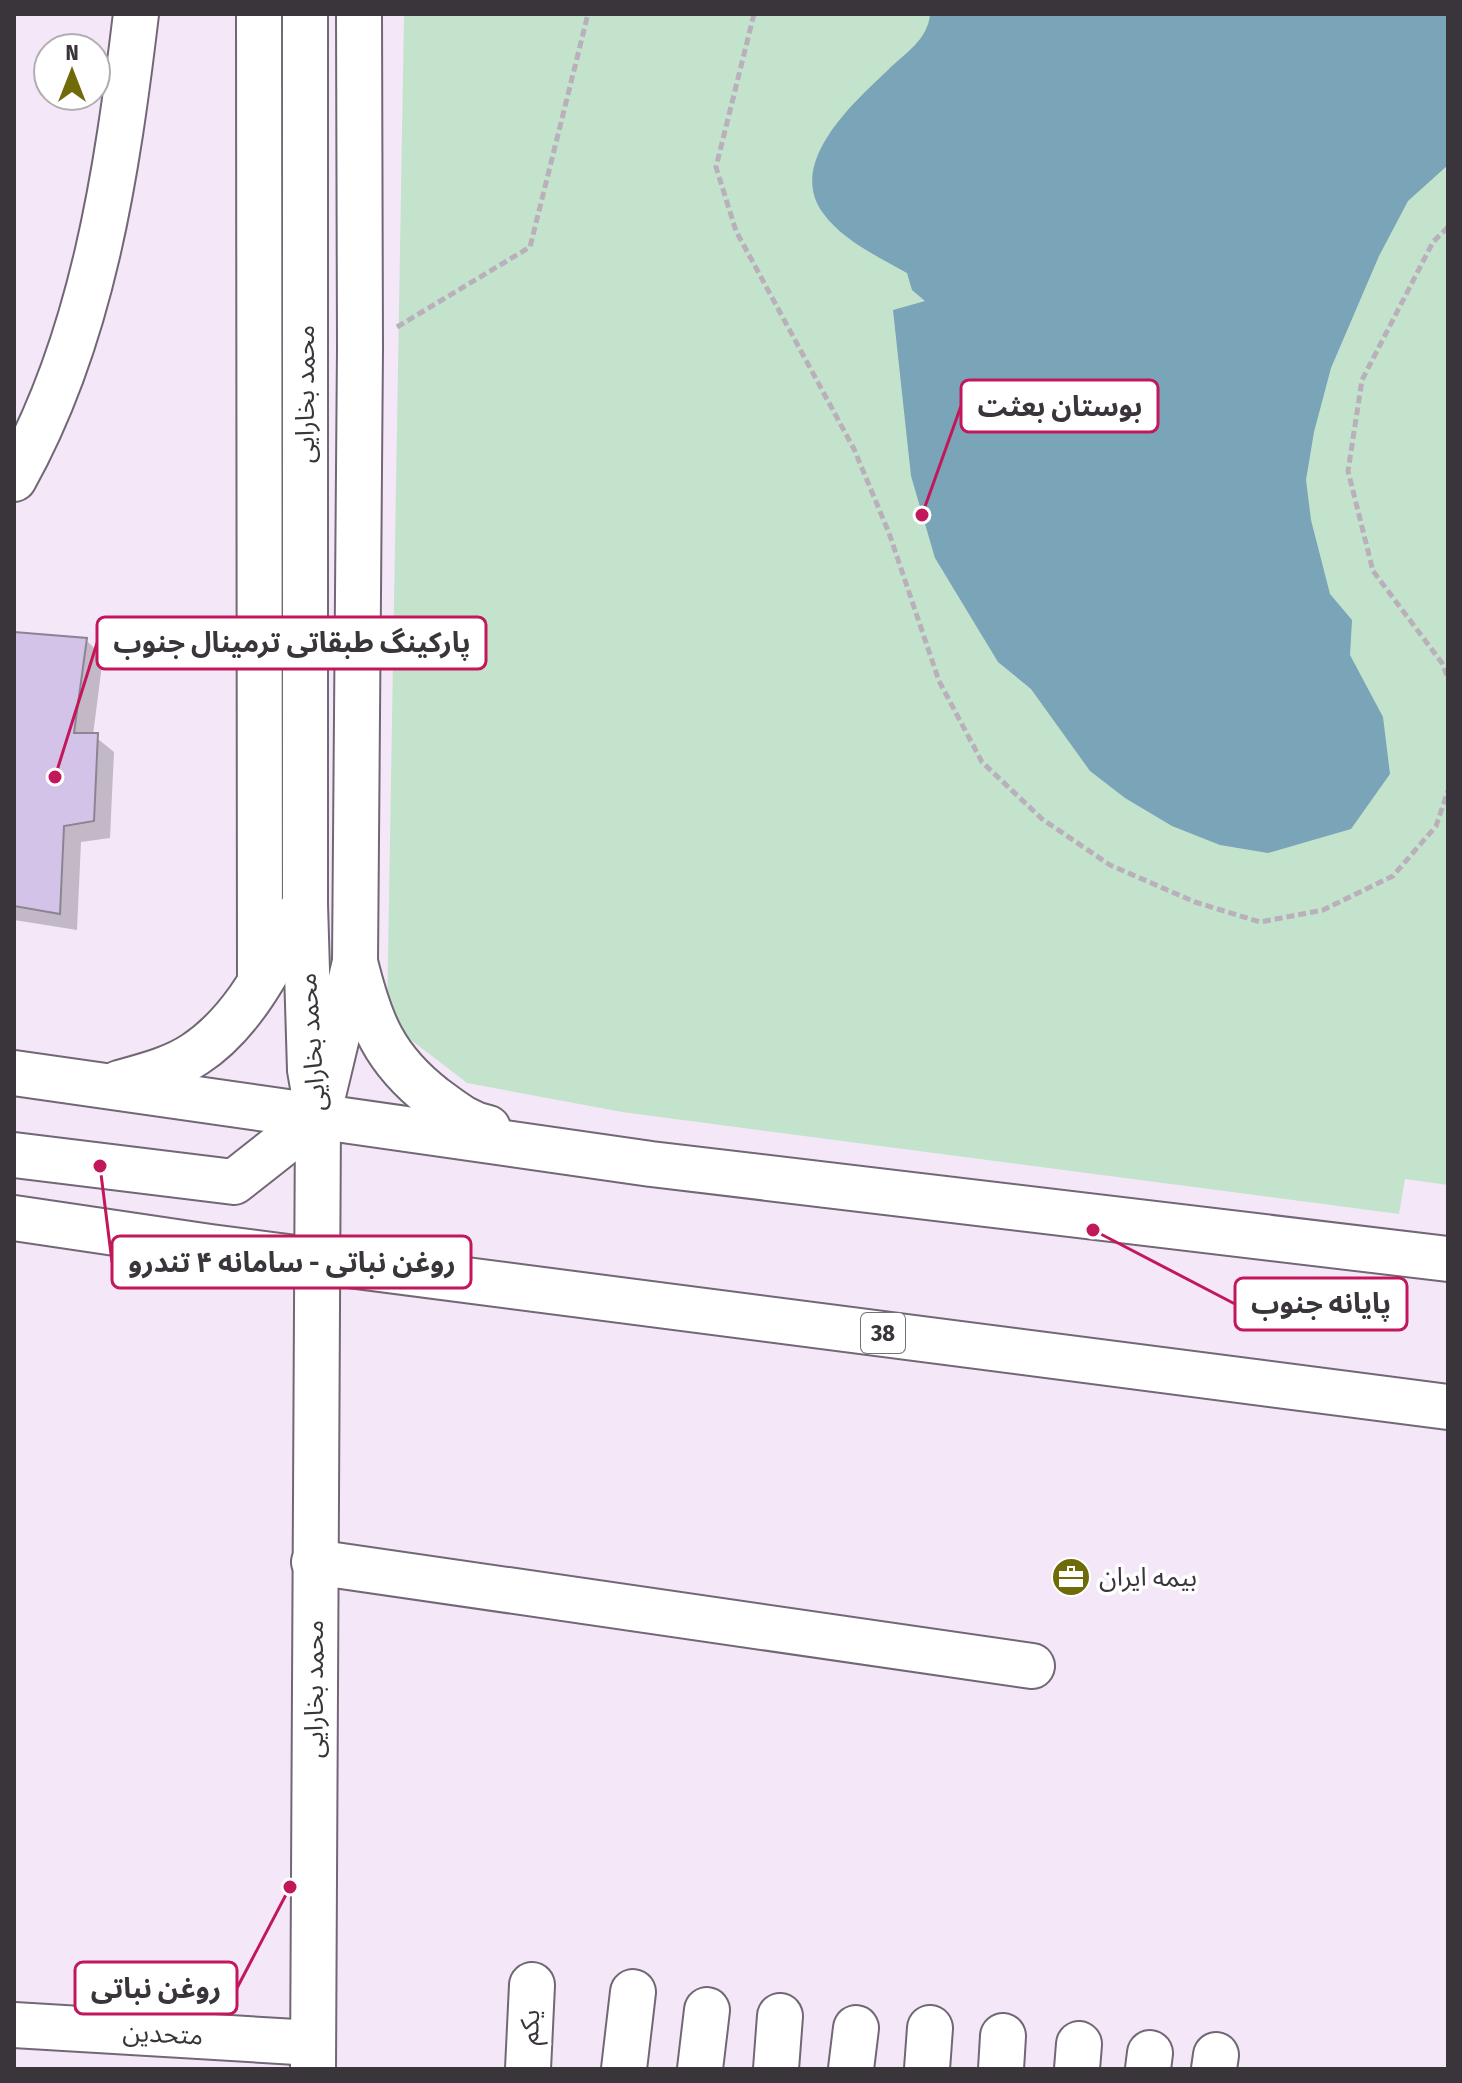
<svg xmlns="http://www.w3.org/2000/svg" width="1462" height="2083" font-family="'Fira Sans Condensed','Noto Sans Arabic',sans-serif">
<rect width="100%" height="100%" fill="#f4e8f8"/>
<path fill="#c4e3cc" d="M 404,14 L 1448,14 L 1448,1185 L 1405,1179 L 1399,1214 L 622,1112 L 467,1083 L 398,1030 L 387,1015 Z"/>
<path fill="#7aa4b7" d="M 930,14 L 1448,14 L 1448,165 L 1408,201 L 1379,256 L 1331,368 L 1314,432 L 1306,480 L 1311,520 L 1330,594 L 1352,620 L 1350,655 L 1383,717 L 1390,774 L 1351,829 L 1268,853 L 1220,845 L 1172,826 L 1125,798 L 1090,771 L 1031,689 L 998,662 L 935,558 L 911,476 L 893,310 L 925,301 L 912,290 L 907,273 C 879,257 843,241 823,213 C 786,163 854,102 888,70 C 905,53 928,40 930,14 Z"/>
<path fill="#0003" d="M 14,634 L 86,640 L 103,657 L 93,735 L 114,752 L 110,838 L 81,842 L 77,930 L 14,920 Z"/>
<path fill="#d4c3e8" stroke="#8b8493" stroke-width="2" d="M 14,632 L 87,638 L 74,733 L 98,733 L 94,821 L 64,826 L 60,914 L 14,906 Z"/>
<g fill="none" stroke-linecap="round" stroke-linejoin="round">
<defs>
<g id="minor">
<path d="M 14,479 C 93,338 117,172 136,14"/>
<path d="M 14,1155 L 234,1182 L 318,1116 L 355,962"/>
<path d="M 314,1562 L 1032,1666"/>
<path d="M 14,2025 L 313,2043"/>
<path d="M 528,2069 L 532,1985"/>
<path d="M 624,2069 L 633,1992"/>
<path d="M 700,2069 L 707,2010"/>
<path d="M 776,2069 L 780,2016"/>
<path d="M 851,2069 L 856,2028"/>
<path d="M 927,2069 L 930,2028"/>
<path d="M 1001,2069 L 1003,2036"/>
<path d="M 1077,2069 L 1079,2044"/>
<path d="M 1148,2069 L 1150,2053"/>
<path d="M 1214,2069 L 1216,2055"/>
</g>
<g id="major">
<path d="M 305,14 L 305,904 L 310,1070 L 318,1116 L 313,2069"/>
<path d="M 355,962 L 360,348 L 359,14"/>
</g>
<g id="highway">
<path d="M 259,14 L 260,982"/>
<path d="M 355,962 C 370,1023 384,1059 434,1098 C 453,1112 466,1123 488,1128"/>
<path d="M 14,1073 L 651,1164 L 1448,1259"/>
<path d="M 119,1083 C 144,1076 173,1069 195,1054 C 247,1020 275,956 305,904"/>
<path d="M 14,1218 L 210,1247 L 1448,1407"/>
</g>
</defs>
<use href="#minor" stroke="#716775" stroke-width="48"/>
<use href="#major" stroke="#716775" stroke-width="48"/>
<use href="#highway" stroke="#716775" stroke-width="48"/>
<g stroke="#b9b0bc" stroke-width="5" stroke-dasharray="8 4" stroke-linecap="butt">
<path d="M 754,14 L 716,167 L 736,231 L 854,449 L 889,533 L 939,681 L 982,762 L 1042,819 L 1110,865 L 1195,902 L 1260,922 L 1323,910 L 1393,876 L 1436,826 L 1448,791"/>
<path d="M 1448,227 L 1433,242 L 1362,380 L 1348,471 L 1373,571 L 1442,663 L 1448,678"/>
<path d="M 397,327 L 530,247 L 588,14"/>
</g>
<use href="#minor" stroke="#fff" stroke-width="44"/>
<use href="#major" stroke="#fff" stroke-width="44"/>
<use href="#highway" stroke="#fff" stroke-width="44"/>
</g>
<defs>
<symbol id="office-disc" viewBox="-11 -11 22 22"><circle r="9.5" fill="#6f6b08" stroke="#fff"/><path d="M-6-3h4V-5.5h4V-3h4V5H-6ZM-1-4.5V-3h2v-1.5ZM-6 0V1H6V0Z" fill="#fff"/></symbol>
</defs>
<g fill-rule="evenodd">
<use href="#office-disc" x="1049" y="1555" width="44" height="44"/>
</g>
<g text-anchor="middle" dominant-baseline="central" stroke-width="7" stroke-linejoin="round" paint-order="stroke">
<rect fill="#fff" stroke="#747276" stroke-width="2" x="861" y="1313" width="44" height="40" rx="6"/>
<g font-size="24" font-weight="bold" fill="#39353b">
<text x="883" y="1333">38</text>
</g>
<g font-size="26" fill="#39353b" stroke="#fff">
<text transform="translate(305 394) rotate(-90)">محمد بخارایی</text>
<text transform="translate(312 1042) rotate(-94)">محمد بخارایی</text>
<text transform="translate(314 1689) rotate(-90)">محمد بخارایی</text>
<text transform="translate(530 2027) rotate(-87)">یکم</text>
<text transform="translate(163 2034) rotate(3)">متحدین</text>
</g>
<g font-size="26" fill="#39353b" stroke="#fff" text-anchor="start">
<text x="1099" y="1577">بیمه ایران</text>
</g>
</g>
<path fill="none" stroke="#c2185b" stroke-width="3" d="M922 515L961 406M55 777L97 643M100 1166L112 1262M1093 1230L1235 1304M290 1887L237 1988"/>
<g fill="#c2185b" stroke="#fff" stroke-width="3">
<circle cx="922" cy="515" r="8"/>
<circle cx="55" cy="777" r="8"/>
<circle cx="100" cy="1166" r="8"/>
<circle cx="1093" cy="1230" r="8"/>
<circle cx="290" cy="1887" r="8"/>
</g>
<g fill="#fff" stroke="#c2185b" stroke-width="3">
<rect x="961" y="380" width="197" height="52" rx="8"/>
<rect x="97" y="617" width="389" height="52" rx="8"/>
<rect x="112" y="1236" width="359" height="52" rx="8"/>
<rect x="1235" y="1278" width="172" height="52" rx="8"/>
<rect x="75" y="1962" width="162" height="52" rx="8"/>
</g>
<g font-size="28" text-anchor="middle" font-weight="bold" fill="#39353b">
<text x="1060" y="416">بوستان بعثت</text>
<text x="292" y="652">پارکینگ طبقاتی ترمینال جنوب</text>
<text x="292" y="1272">روغن نباتی - سامانه ۴ تندرو</text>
<text x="1321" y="1313">پایانه جنوب</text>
<text x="156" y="1998">روغن نباتی</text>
</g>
<rect width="1462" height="2083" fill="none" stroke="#39353b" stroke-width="32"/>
<g transform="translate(72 72)"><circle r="38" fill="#ffffff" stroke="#b0aeb1" stroke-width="2"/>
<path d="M0-6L14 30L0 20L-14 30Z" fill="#6f6b08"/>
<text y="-12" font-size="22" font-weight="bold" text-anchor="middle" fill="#39353b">N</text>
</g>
</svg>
